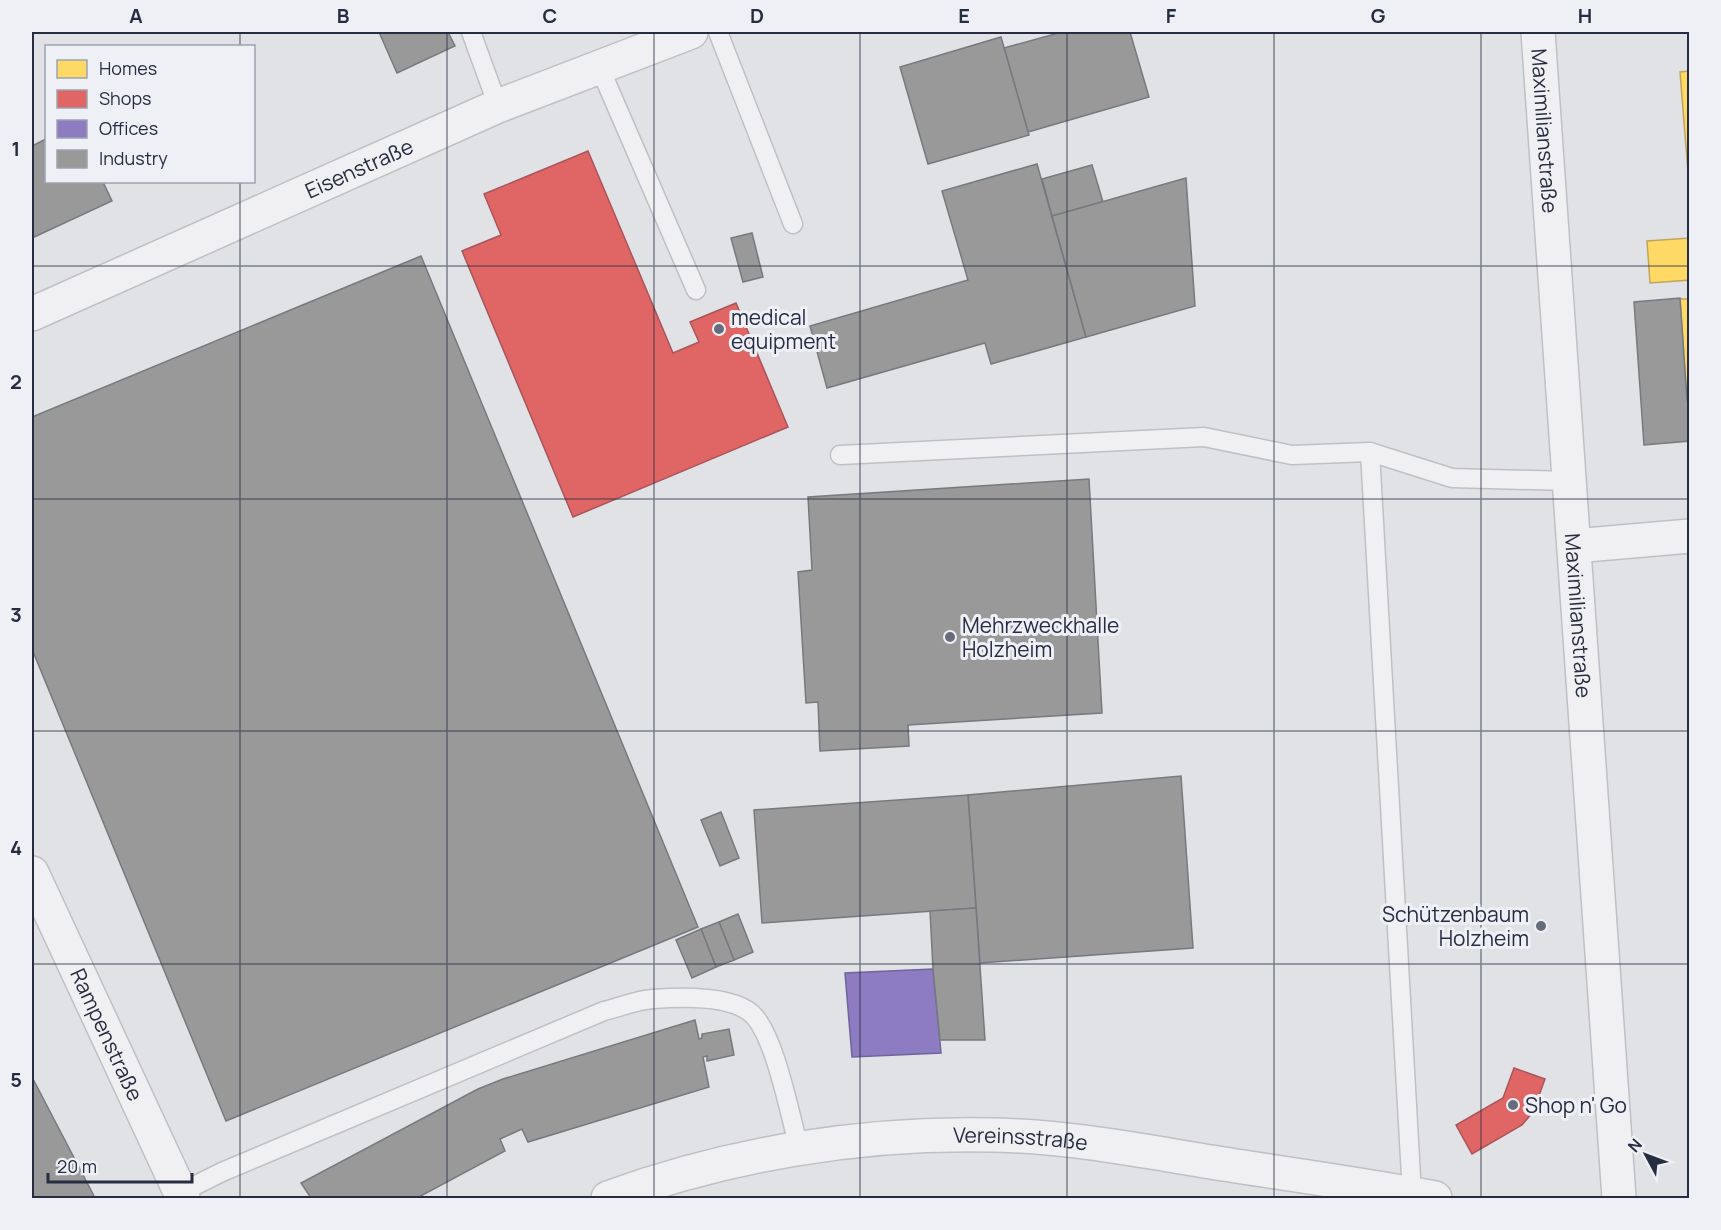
<svg xmlns="http://www.w3.org/2000/svg" width="1721" height="1230" font-family="Manrope,sans-serif">
<rect width="100%" height="100%" fill="#e1e2e6"/>
<g fill="#ffd966" stroke="#bea55b" stroke-width="1.5">
<path d="M 1690,71 L 1690,172 L 1688,172 L 1680,72 Z"/>
<path d="M 1690,238 L 1690,280 L 1650,283 L 1647,241 Z"/>
<path d="M 1680,299 L 1690,299 L 1690,400 L 1687,400 Z"/>
</g>
<g fill="#e06666" stroke="#a8555b" stroke-width="1.5">
<path d="M 588,151 L 673,353 L 699,342 L 690,322 L 736,303 L 788,427 L 573,517 L 462,251 L 501,235 L 484,194 Z"/>
<path d="M 1514,1068 L 1545,1079 L 1533,1112 L 1522,1125 L 1472,1154 L 1456,1125 L 1503,1098 Z"/>
</g>
<path fill="#8e7cc3" stroke="#6f649c" stroke-width="1.5" d="M 933,969 L 941,1053 L 852,1057 L 845,973 Z"/>
<g fill="#999" stroke="#76797f" stroke-width="1.5">
<path d="M 379,32 L 448,32 L 455,46 L 397,73 Z"/>
<path d="M 1062,32 L 1130,32 L 1149,97 L 1028,132 L 1004,48 Z"/>
<path d="M 1001,37 L 1029,135 L 928,164 L 900,67 Z"/>
<path d="M 46,139 L 46,182 L 103,182 L 112,201 L 32,238 L 32,146 Z"/>
<path d="M 1037,164 L 1086,337 L 991,364 L 985,343 L 827,388 L 810,326 L 968,280 L 942,191 Z"/>
<path d="M 1092,165 L 1103,202 L 1052,216 L 1042,179 Z"/>
<path d="M 1186,178 L 1195,306 L 1086,337 L 1052,216 Z"/>
<path d="M 752,233 L 763,277 L 743,282 L 731,238 Z"/>
<path d="M 421,256 L 698,927 L 226,1121 L 32,649 L 32,417 Z"/>
<path d="M 1680,298 L 1687,400 L 1689,400 L 1690,441 L 1644,445 L 1634,302 Z"/>
<path d="M 1089,479 L 1102,713 L 908,725 L 909,746 L 820,751 L 818,702 L 806,703 L 798,572 L 812,570 L 808,497 Z"/>
<path d="M 1181,776 L 1193,948 L 980,963 L 968,795 Z"/>
<path d="M 968,795 L 976,908 L 762,923 L 754,810 Z"/>
<path d="M 721,812 L 739,858 L 720,866 L 701,820 Z"/>
<path d="M 976,908 L 985,1040 L 940,1040 L 933,969 L 930,911 Z"/>
<path d="M 738,914 L 753,952 L 734,960 L 719,922 Z"/>
<path d="M 719,922 L 734,960 L 716,967 L 701,929 Z"/>
<path d="M 701,929 L 716,967 L 692,978 L 676,940 Z"/>
<path d="M 695,1020 L 699,1039 L 702,1038 L 702,1034 L 729,1029 L 734,1055 L 707,1061 L 707,1056 L 703,1057 L 709,1087 L 528,1142 L 522,1129 L 500,1139 L 505,1151 L 417,1198 L 311,1198 L 301,1183 L 478,1089 L 503,1079 Z"/>
<path d="M 32,1077 L 95,1198 L 32,1198 Z"/>
</g>
<g fill="none" stroke-linecap="round" stroke-linejoin="round">
<defs>
<g id="service">
<path d="M 471,32 L 498,106"/>
<path d="M 718,32 L 793,224"/>
<path d="M 599,66 L 696,290"/>
<path d="M 1370,452 L 1412,1194"/>
<path d="M 840,455 L 1204,437 L 1292,455 L 1370,452 L 1452,478 L 1569,481"/>
<path d="M 180,1193 L 222,1172 L 604,1011 C 620,1007 637,1000 653,999 C 680,997 731,995 752,1014 C 775,1035 790,1116 799,1148"/>
</g>
<g id="minor">
<path id="s1" d="M 1538,32 L 1619,1198"/>
<path id="s2" d="M 32,314 L 498,106 L 691,32"/>
<path d="M 1574,546 L 1690,536"/>
<path id="s3" d="M 32,873 L 183,1198"/>
<path id="s4" d="M 608,1198 C 729,1154 861,1132 991,1135 C 1065,1136 1138,1150 1211,1162 C 1286,1174 1361,1184 1435,1198"/>
</g>
</defs>
<use href="#service" stroke="#bfc0c4" stroke-width="21"/>
<use href="#minor" stroke="#bfc0c4" stroke-width="36"/>
<use href="#service" stroke="#f0f0f3" stroke-width="18"/>
<use href="#minor" stroke="#f0f0f3" stroke-width="33"/>
</g>
<path fill="none" stroke="#262d41" stroke-width="1.5" stroke-opacity="0.55" d="M 240,32 L 240,46M 447,32 L 447,1198M 654,32 L 654,1198M 860,32 L 860,1198M 1067,32 L 1067,1198M 1274,32 L 1274,1198M 1481,32 L 1481,1198M 240,182 L 240,1198M 32,266 L 1690,266M 32,499 L 1690,499M 32,731 L 1690,731M 32,964 L 1690,964"/>
<g fill="#676c7b" stroke="#eef0f6" stroke-width="2">
<circle cx="719" cy="329" r="6"/>
<circle cx="950" cy="637" r="6"/>
<circle cx="1541" cy="926" r="6"/>
<circle cx="1513" cy="1105" r="6"/>
</g>
<g text-anchor="middle" dominant-baseline="central" stroke-width="6" stroke-linejoin="round" paint-order="stroke">
<g font-size="21" fill="#262d41" stroke="#eef0f6">
<text stroke="none"><textPath href="#s1" startOffset="99">Maximilianstraße</textPath></text>
<text stroke="none"><textPath href="#s2" startOffset="358">Eisenstraße</textPath></text>
<text stroke="none"><textPath href="#s1" startOffset="585">Maximilianstraße</textPath></text>
<text stroke="none"><textPath href="#s3" startOffset="178">Rampenstraße</textPath></text>
<text stroke="none"><textPath href="#s4" startOffset="420">Vereinsstraße</textPath></text>
</g>
<g font-size="21" fill="#262d41" stroke="#eef0f6" text-anchor="start">
<text x="731" y="317">medical<tspan x="731" dy="24">equipment</tspan></text>
<text x="962" y="625">Mehrzweckhalle<tspan x="962" dy="24">Holzheim</tspan></text>
<text x="1529" y="914" text-anchor="end">Schützenbaum<tspan x="1529" dy="24">Holzheim</tspan></text>
<text x="1525" y="1105">Shop n' Go</text>
</g>
</g>
<rect width="1721" height="1230" fill="none" stroke="#eef0f6" stroke-width="66"/>
<rect x="45" y="45" width="210" height="138" fill="#eef0f6" stroke="#9ea2ae" stroke-width="1.5"/>
<rect x="57" y="60" width="30" height="18" fill="#ffd966" stroke="#9ea2ae" stroke-width="1.5"/>
<text x="99" y="75" font-size="18" fill="#262d41">Homes</text>
<rect x="57" y="90" width="30" height="18" fill="#e06666" stroke="#9ea2ae" stroke-width="1.5"/>
<text x="99" y="105" font-size="18" fill="#262d41">Shops</text>
<rect x="57" y="120" width="30" height="18" fill="#8e7cc3" stroke="#9ea2ae" stroke-width="1.5"/>
<text x="99" y="135" font-size="18" fill="#262d41">Offices</text>
<rect x="57" y="150" width="30" height="18" fill="#999999" stroke="#9ea2ae" stroke-width="1.5"/>
<text x="99" y="165" font-size="18" fill="#262d41">Industry</text>
<g transform="translate(1646 1155) rotate(311)" stroke="#eef0f6" stroke-width="4.5" paint-order="stroke">
<path d="M0-4.5L10 22L0 15L-10 22Z" fill="#262d41"/>
<text y="-9" font-size="16" font-weight="bold" text-anchor="middle" fill="#262d41">N</text>
</g>
<path d="M48 1173v9h144v-9" fill="none" stroke="#262d41" stroke-width="3"/>
<text x="57" y="1173" font-size="18" fill="#262d41" stroke="#eef0f6" stroke-width="4.5" paint-order="stroke">20 m</text>
<rect x="33" y="33" width="1655" height="1164" fill="none" stroke="#262d41" stroke-width="2"/>
<g font-size="20" text-anchor="middle" font-weight="bold" fill="#262d41">
<text x="136" y="23">A</text>
<text x="343" y="23">B</text>
<text x="550" y="23">C</text>
<text x="757" y="23">D</text>
<text x="964" y="23">E</text>
<text x="1171" y="23">F</text>
<text x="1378" y="23">G</text>
<text x="1585" y="23">H</text>
<text x="16" y="156">1</text>
<text x="16" y="389">2</text>
<text x="16" y="622">3</text>
<text x="16" y="855">4</text>
<text x="16" y="1087">5</text>
</g>
</svg>
